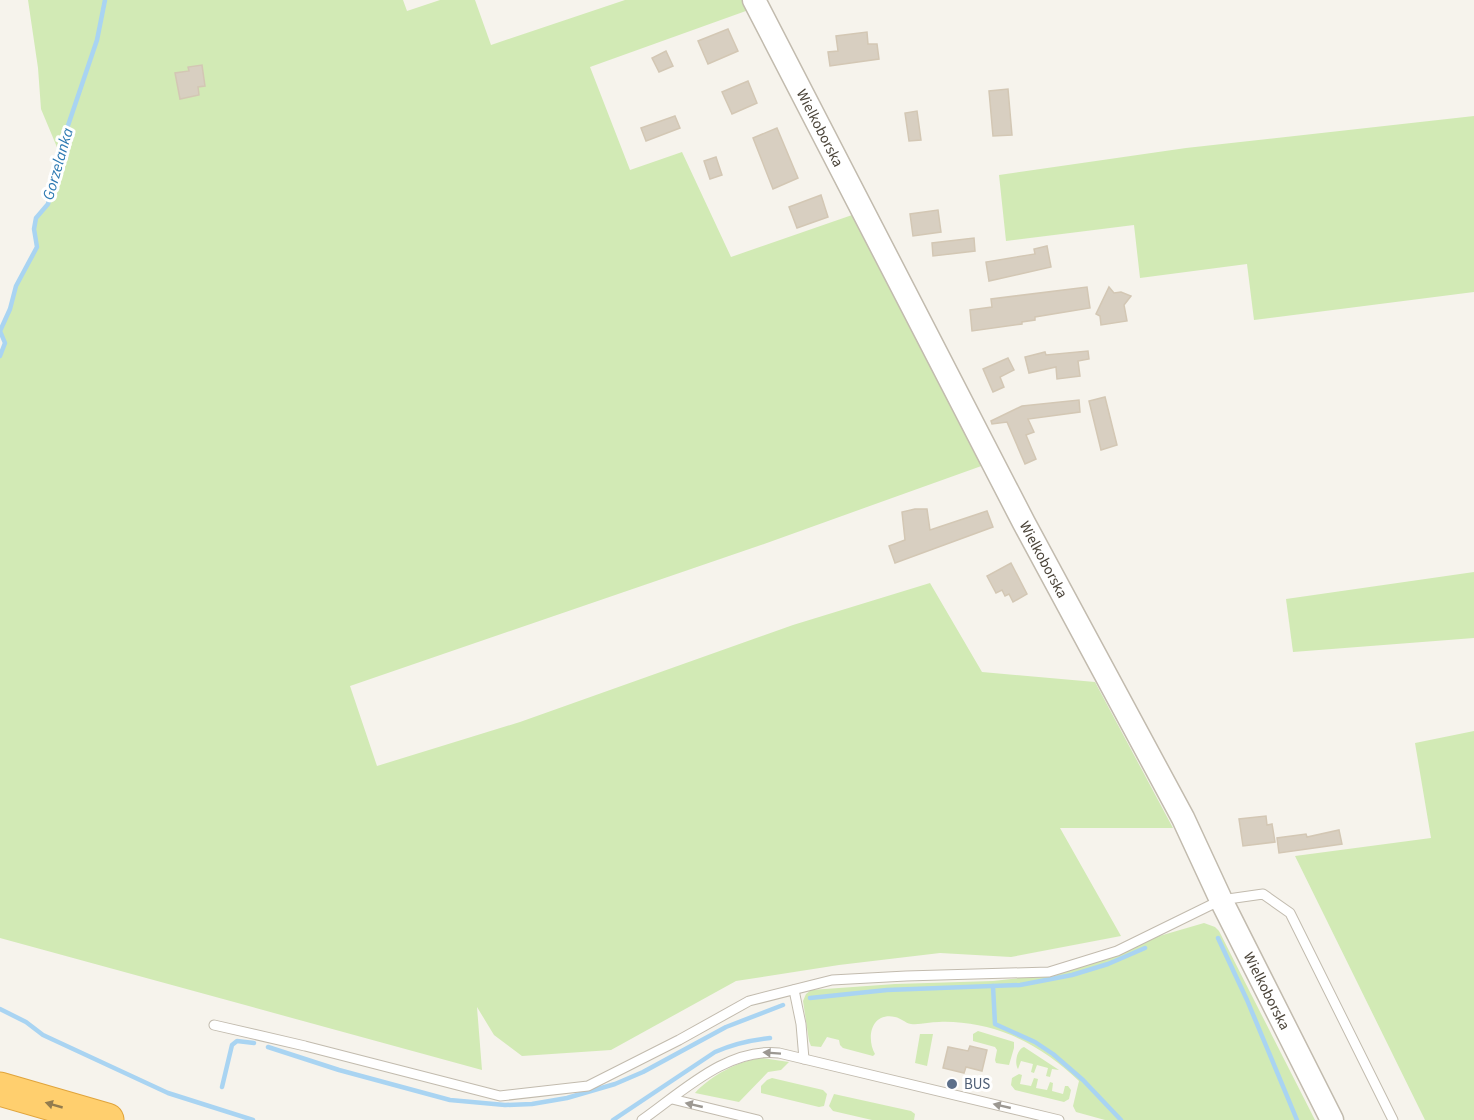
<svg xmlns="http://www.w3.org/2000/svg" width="1474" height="1120" font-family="'Source Sans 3',sans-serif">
<rect width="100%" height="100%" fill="#f6f3ec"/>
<g fill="#d2eab5">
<path d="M 28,0 L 403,0 L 407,11 L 440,0 L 475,0 L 491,45 L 625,0 L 754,0 L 757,7 L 590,67 L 630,170 L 682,152 L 731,257 L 855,214 L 987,464 L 761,545 L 350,686 L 377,766 L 520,722 L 793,625 L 930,583 L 982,672 L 1095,682 L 1173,828 L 1060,828 L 1121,936 L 1011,957 L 940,953 L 839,965 L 736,981 L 611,1050 L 522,1056 L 494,1035 L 477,1007 L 482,1070 L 0,938 L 0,357 L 5,343 L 0,331 L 10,309 L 16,286 L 37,247 L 34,229 L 36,218 L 48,204 L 59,152 L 41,109 L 38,68 Z"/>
<path d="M 1474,116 L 1474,292 L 1254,320 L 1247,264 L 1140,278 L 1134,225 L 1006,241 L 999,175 L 1186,148 Z"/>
<path d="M 1474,572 L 1474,638 L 1293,652 L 1286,599 Z"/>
<path d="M 1474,731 L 1474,1120 L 1425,1120 L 1295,856 L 1431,838 L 1415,743 Z"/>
<path d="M 1204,923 L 1215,927 L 1219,931 L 1315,1120 L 1105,1120 L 1076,1112 L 1073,1106 L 1079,1081 C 1059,1062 1037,1046 1011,1035 C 988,1026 963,1021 939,1022 C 930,1022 920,1025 911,1024 C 905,1023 901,1018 895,1017 C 871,1012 866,1038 875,1054 L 873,1056 L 843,1048 L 840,1045 L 839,1040 L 827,1037 L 821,1047 L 811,1046 L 809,1041 L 803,1001 L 806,994 L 811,990 L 895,984 L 993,981 L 1054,974 L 1149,939 Z"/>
<path d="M 978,1031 L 1014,1042 L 1014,1048 L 1009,1065 L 996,1063 L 995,1060 L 997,1050 L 995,1047 L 973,1041 L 973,1034 Z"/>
<path d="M 920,1034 L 933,1034 L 927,1066 L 915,1063 Z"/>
<path d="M 1024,1047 L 1059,1070 L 1052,1069 L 1050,1077 L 1046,1076 L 1048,1068 L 1037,1065 L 1034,1073 L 1031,1072 L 1033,1064 L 1021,1061 L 1018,1069 C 1014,1063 1017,1049 1024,1047 Z"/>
<path d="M 762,1058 L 789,1062 L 781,1070 L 768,1072 L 739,1102 L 695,1093 C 710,1076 740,1060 762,1058 Z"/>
<path d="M 1019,1074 L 1022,1075 L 1020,1084 L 1031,1086 L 1034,1078 L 1038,1079 L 1036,1088 L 1047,1090 L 1050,1082 L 1053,1083 L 1052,1091 L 1063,1094 L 1065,1086 L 1068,1086 L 1071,1090 L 1069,1099 L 1064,1102 L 1015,1090 L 1011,1085 L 1012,1078 Z"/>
<path d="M 772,1078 L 823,1090 L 827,1094 L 824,1106 L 819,1107 L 761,1093 L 761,1086 L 767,1080 Z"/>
<path d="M 834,1094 L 911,1111 L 915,1114 L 914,1120 L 872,1120 L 833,1111 L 829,1106 Z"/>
</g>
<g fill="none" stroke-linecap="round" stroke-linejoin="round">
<g stroke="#a9d4f2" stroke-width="4.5">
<path d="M 0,356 L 5,343 L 0,331 L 10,309 L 16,286 L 37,247 L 34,229 L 36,218 L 48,204 L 59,152 L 97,40 L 105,0"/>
<path d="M 1218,938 L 1247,1000 L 1297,1120"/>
<path d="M 993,986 L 995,1024 L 1035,1042 L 1053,1054 L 1083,1080 L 1121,1120"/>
<path d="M 810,998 L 887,990 L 1020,985 L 1072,975 L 1108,964 L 1145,948"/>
<path d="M 0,1009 L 26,1022 L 43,1035 L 168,1093 L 253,1120"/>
<path d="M 268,1047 L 339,1070 L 450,1100 L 505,1105 L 532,1104 L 567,1098 L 615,1084 L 643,1072 L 726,1027 L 783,1005"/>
<path d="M 222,1087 L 232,1045 L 237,1041 L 254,1043"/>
<path d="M 613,1120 L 715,1052 C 733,1044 750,1040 770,1038"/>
</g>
</g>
<g fill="#d8cfc1" stroke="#d3c7b4" stroke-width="1.5">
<path d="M 728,29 L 738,51 L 708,64 L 698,41 Z"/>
<path d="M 867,32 L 868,44 L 877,44 L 879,59 L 830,66 L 828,52 L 838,51 L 836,36 Z"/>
<path d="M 666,51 L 673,66 L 659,72 L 652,58 Z"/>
<path d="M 202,65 L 205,86 L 198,87 L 199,95 L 180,99 L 175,73 L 189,71 L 188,67 Z"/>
<path d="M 748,81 L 757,103 L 732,114 L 722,92 Z"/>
<path d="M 1008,89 L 1012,135 L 993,136 L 989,91 Z"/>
<path d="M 917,111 L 921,140 L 909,141 L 905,113 Z"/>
<path d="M 675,116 L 680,128 L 646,141 L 641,128 Z"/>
<path d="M 777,128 L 798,178 L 773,189 L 753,138 Z"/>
<path d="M 716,157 L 722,175 L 710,179 L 704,161 Z"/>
<path d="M 821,195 L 828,217 L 797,228 L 789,207 Z"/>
<path d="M 938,210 L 941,232 L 913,236 L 910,214 Z"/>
<path d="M 974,238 L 975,251 L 933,256 L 932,243 Z"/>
<path d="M 1047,246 L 1051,267 L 989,281 L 986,262 L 1035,254 L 1034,249 Z"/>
<path d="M 1087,287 L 1090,308 L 1035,317 L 1035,320 L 1022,322 L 1022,324 L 972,331 L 970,310 L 992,307 L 991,299 Z"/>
<path d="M 1109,287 L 1114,293 L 1121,292 L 1131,296 L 1124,305 L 1127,321 L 1101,325 L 1100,316 L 1096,314 Z"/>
<path d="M 1088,351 L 1089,359 L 1078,361 L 1080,376 L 1057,379 L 1056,367 L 1029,373 L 1025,357 L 1045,352 L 1046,355 Z"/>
<path d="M 1008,358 L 1014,370 L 1000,377 L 1004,387 L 993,392 L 983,369 Z"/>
<path d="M 1105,397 L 1117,445 L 1101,450 L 1089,401 Z"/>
<path d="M 1079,400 L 1080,412 L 1028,419 L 1034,432 L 1026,435 L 1036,459 L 1025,464 L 1007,422 L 992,424 L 991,421 L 1022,406 Z"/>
<path d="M 915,509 L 927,509 L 930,530 L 987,511 L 993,527 L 895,563 L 889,546 L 905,540 L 902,512 Z"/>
<path d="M 1011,563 L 1027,594 L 1013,602 L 1009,594 L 1005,596 L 1002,590 L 996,593 L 987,576 Z"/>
<path d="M 1266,816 L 1267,825 L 1272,824 L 1275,842 L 1243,846 L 1239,819 Z"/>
<path d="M 1339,830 L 1342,844 L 1279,853 L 1277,838 L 1306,834 L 1307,837 Z"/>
<path d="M 970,1046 L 987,1050 L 982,1071 L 966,1067 L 964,1073 L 943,1068 L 948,1047 L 968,1051 Z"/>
</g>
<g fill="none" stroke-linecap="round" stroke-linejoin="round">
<defs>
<g id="service">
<path d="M 794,990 L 801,1024 L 804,1059"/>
<path d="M 214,1025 L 305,1046 L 500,1096 L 588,1086 L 679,1040 L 749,1001 L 832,980 L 906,976 L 1049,972 L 1117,951 L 1221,900 L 1263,894 L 1290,913 L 1393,1120"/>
<path d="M 672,1099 L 758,1120"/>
<path d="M 642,1120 C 682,1092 728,1047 779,1053 L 1059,1120"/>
</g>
<g id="tertiary">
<path id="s1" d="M 754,0 L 1024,523 L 1183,818 L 1221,900 L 1332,1120"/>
</g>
<path id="motorway" d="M 0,1089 L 107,1120"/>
</defs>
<use href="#service" stroke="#c2bbae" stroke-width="11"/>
<use href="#tertiary" stroke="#c2bbae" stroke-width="25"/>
<use href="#motorway" stroke="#e0a43c" stroke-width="35"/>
<use href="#service" stroke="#fff" stroke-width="9"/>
<use href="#tertiary" stroke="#fff" stroke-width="22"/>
<use href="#motorway" stroke="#ffcf6e" stroke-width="33"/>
</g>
<defs><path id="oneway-solid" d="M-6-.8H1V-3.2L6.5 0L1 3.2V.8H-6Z" transform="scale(1.5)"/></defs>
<g fill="#9c9892">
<use href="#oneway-solid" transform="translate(772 1053) rotate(-176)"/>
<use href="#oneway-solid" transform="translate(694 1105) rotate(-167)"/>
<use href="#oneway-solid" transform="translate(1002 1106) rotate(-167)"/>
</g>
<use fill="#937c4e" href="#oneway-solid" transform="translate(54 1105) rotate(-164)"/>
<circle fill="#5c6f8a" stroke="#fff" stroke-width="2" cx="952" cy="1084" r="6"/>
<g text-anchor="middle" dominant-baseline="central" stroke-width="6" stroke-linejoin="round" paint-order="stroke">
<g font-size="15" fill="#4b4439" stroke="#fff">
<text stroke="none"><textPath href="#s1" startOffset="144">Wielkoborska</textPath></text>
<text stroke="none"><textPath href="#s1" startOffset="630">Wielkoborska</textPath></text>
<text stroke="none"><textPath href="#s1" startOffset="1116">Wielkoborska</textPath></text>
</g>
<g font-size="15" fill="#4e5e75" stroke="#fff" text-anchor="start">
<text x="964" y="1084">BUS</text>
</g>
<g font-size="16" font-style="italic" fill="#2e7ab2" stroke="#fff">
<text transform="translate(58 164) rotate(-74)">Gorzelanka</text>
</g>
</g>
</svg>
